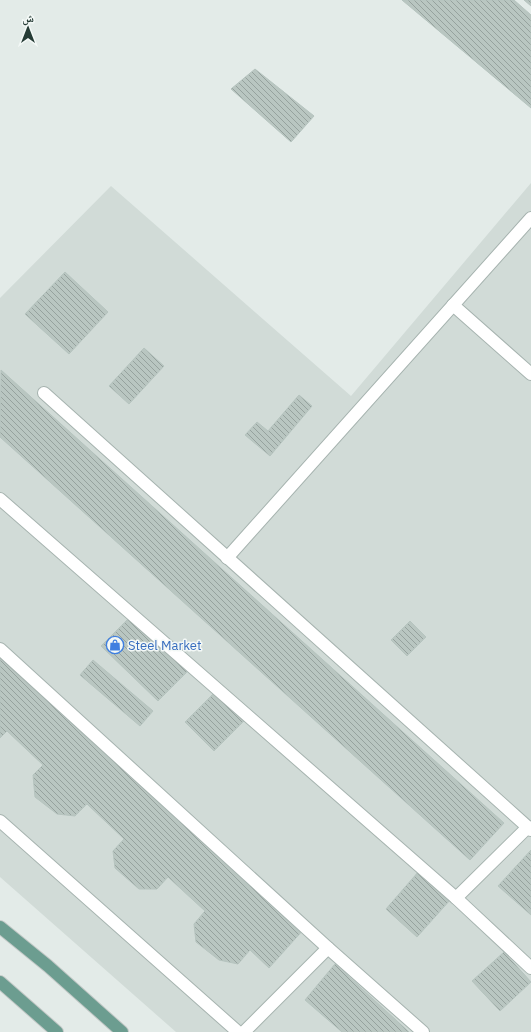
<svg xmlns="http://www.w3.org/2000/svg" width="531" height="1032" font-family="'IBM Plex Sans','Noto Naskh Arabic',sans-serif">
<defs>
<pattern id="building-back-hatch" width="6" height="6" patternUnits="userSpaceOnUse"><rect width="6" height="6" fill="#b9c6c1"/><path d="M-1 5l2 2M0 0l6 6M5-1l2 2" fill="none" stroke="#96a29e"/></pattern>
</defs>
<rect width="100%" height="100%" fill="#e3ebe8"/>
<path fill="#d1dbd7" d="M 531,183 L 531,1032 L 176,1032 L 0,877 L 0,298 L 111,186 L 351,396 Z"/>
<g fill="url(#building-back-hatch)" stroke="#b6c4bf">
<path d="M 402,0 L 514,0 L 531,15 L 531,108 Z"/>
<path d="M 524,0 L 531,0 L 531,6 Z"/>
<path d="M 255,69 L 314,116 L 291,142 L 231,89 Z"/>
<path d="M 65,272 L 108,312 L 69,354 L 25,314 Z"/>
<path d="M 144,348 L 164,366 L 129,404 L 109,386 Z"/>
<path d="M 1,370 L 504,823 L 470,860 L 0,437 Z"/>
<path d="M 299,395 L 312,406 L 270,456 L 245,435 L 257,422 L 268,431 Z"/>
<path d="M 131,616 L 188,671 L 158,701 L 101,646 Z"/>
<path d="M 410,621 L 426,637 L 407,656 L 391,640 Z"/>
<path d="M 0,657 L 304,929 L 269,968 L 250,950 L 238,964 L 219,960 L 196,942 L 194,924 L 205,911 L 168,877 L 157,889 L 139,889 L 115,868 L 113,851 L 124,839 L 87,804 L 75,816 L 57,814 L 35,797 L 33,775 L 43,765 L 7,731 L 0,738 Z"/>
<path d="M 93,660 L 153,711 L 140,726 L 80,675 Z"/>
<path d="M 218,689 L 247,718 L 214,751 L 185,722 Z"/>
<path d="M 531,850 L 531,915 L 498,886 Z"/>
<path d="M 419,871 L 451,899 L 417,937 L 386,909 Z"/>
<path d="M 504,952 L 531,982 L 500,1011 L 472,981 Z"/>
<path d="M 335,964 L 409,1032 L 342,1032 L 305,1000 Z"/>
</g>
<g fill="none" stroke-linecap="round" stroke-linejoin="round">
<defs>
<g id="minor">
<path d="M 453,305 L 531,374"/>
<path d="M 44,393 L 531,830"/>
<path d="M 0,499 L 456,898 L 531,968"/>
<path d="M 227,558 L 531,218"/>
<path d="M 0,649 L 328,948 L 423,1032"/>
<path d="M 0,821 L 238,1032"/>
<path d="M 456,898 L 528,827"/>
<path d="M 244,1032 L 328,948"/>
</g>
<g id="major">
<path d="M 0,927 L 48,966 L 122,1032"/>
<path d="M 0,982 L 57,1032"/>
</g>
</defs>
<use href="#minor" stroke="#a6b3af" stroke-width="14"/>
<use href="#major" stroke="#c2c8c6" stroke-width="14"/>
<use href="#minor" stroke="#fff" stroke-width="12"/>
<use href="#major" stroke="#6c9d90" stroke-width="12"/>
</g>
<defs>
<symbol id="shop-ring" viewBox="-11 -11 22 22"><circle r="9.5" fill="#f3f8f6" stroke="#3f7fe0" stroke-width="1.5"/><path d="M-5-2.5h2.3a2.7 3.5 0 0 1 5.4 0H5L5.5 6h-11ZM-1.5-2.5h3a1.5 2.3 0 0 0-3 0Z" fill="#3f7fe0"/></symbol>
</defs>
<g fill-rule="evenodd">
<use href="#shop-ring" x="105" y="635" width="20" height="20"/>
</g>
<g text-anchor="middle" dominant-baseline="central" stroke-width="3" stroke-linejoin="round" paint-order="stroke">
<g font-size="13" fill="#366cbe" stroke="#f3f8f6" text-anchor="start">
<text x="128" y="645">Steel Market</text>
</g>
</g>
<g transform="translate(28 28)" stroke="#f3f8f6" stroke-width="3" paint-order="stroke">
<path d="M0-3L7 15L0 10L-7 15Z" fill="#253b35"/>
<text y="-6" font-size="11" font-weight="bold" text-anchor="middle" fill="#253b35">ش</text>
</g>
</svg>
